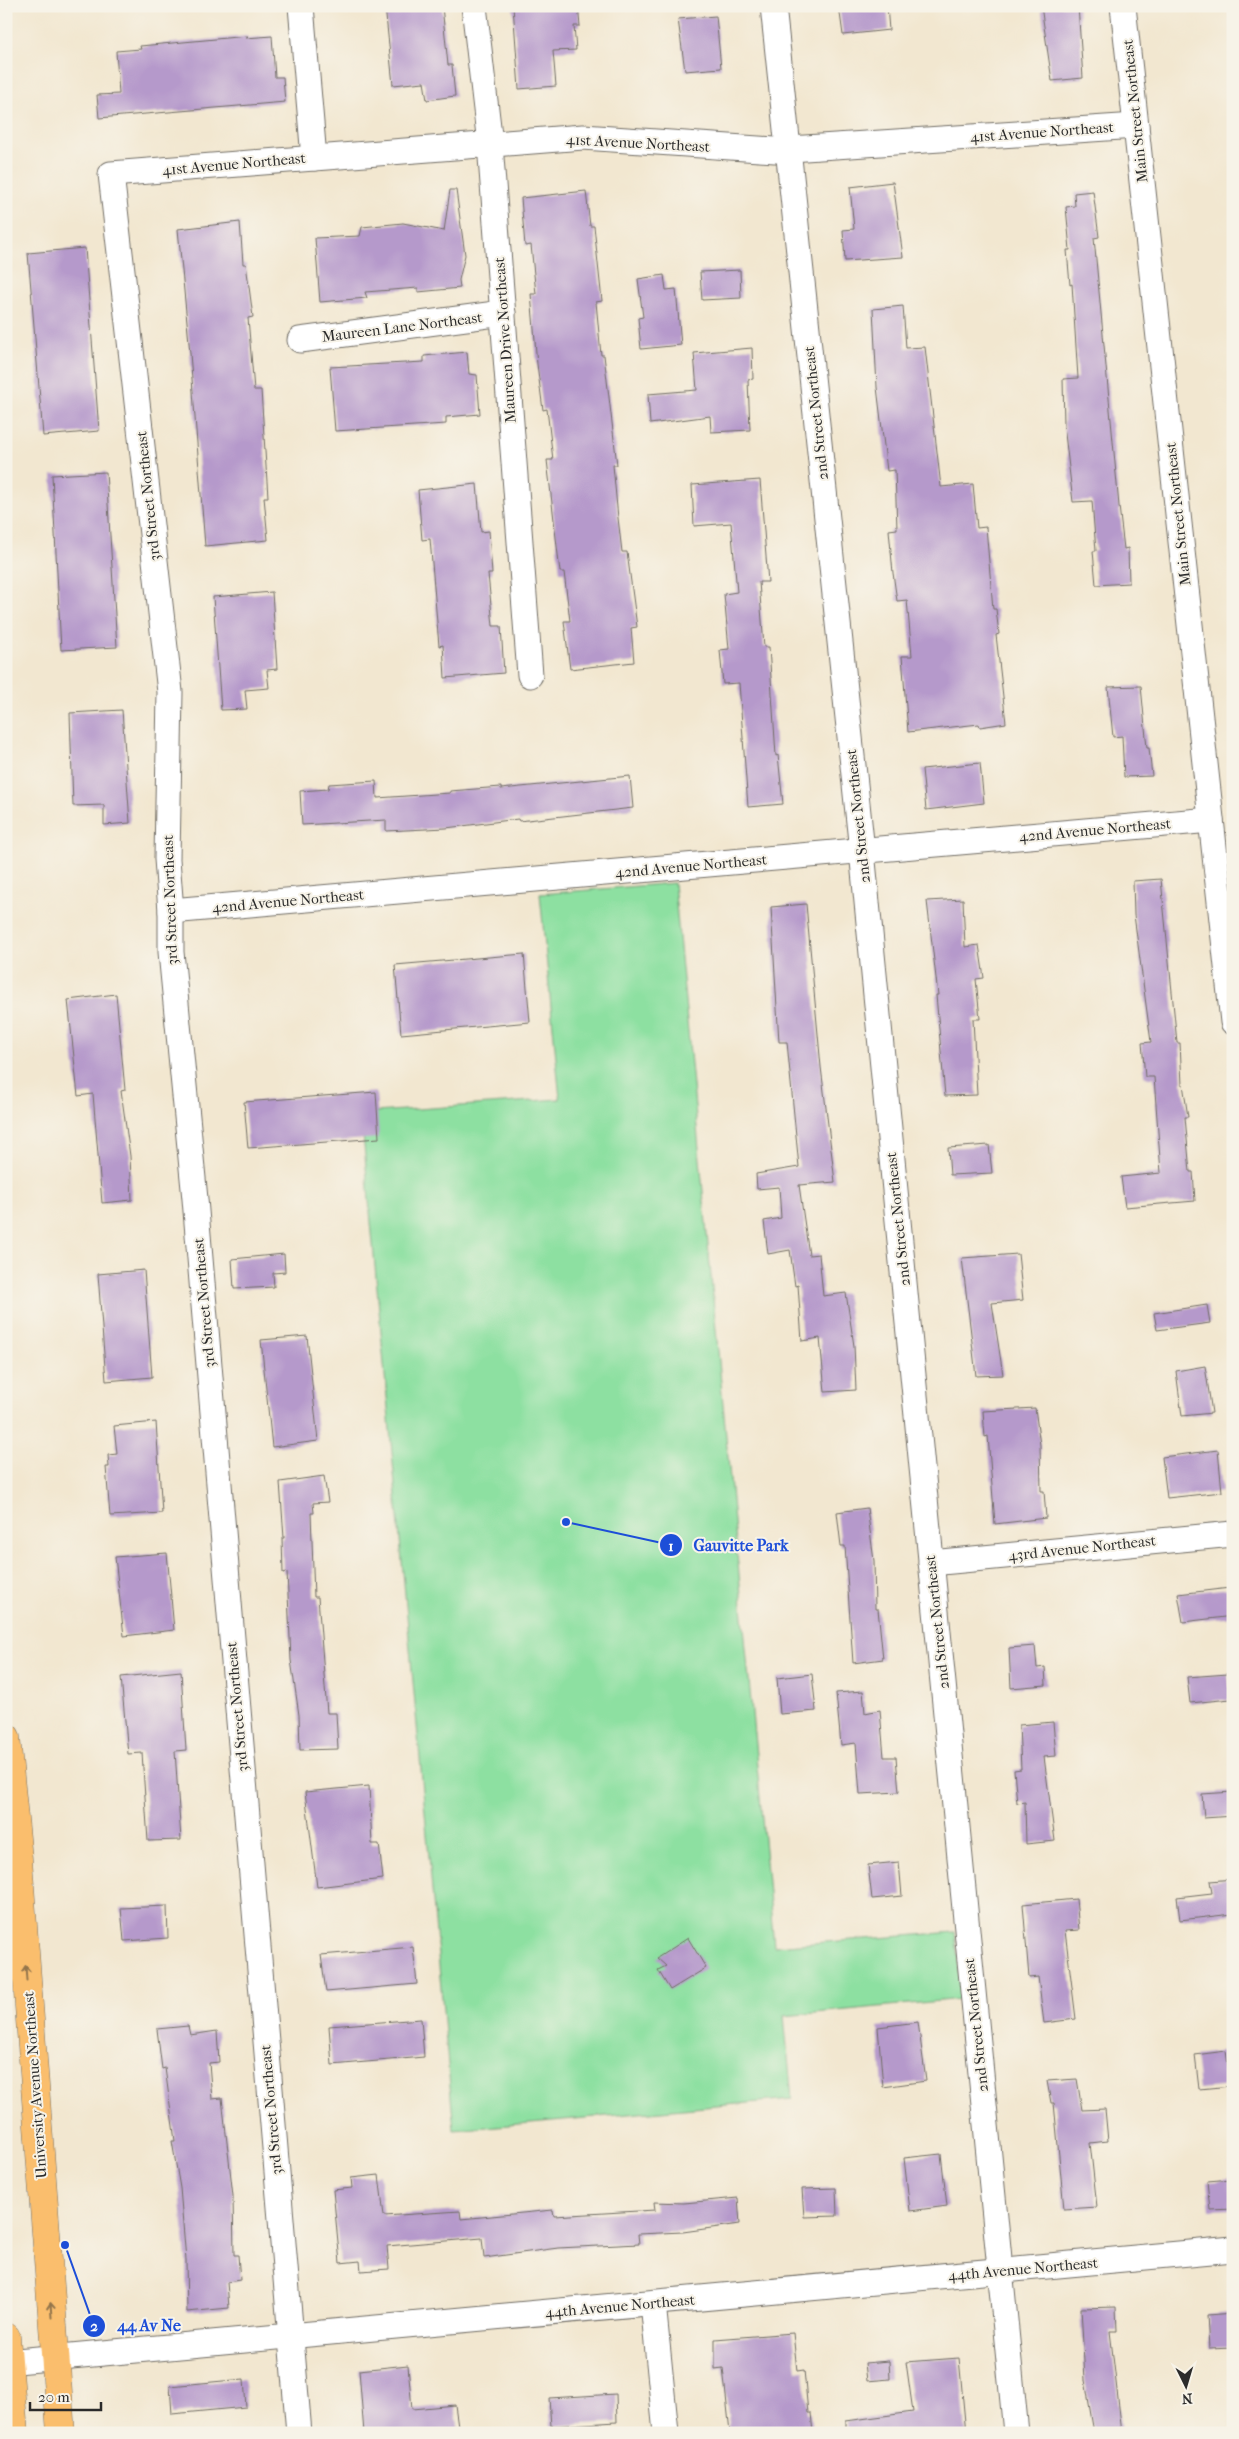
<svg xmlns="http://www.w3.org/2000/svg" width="1239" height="2439" font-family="'IM FELL French Canon',serif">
<rect width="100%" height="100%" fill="#f7f3e8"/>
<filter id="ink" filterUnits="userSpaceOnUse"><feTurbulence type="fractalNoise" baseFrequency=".02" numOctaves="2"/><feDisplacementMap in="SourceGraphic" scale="10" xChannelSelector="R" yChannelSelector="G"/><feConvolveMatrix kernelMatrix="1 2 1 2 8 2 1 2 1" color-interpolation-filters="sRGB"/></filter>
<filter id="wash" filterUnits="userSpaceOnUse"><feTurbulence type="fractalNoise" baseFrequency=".0096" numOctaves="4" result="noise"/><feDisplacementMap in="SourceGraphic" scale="20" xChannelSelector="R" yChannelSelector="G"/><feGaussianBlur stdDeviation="1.12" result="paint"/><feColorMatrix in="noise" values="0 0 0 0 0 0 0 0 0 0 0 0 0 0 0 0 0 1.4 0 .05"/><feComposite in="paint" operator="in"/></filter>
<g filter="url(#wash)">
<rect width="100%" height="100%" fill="#f2e7d0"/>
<path fill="#8de0a1" stroke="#5c8666" d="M 674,883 L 774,1946 L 955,1932 L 962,1999 L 784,2016 L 792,2099 L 454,2130 L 361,1113 L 560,1099 L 540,894 Z"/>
<g id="blocks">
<g fill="#b599cb">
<path d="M 385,6 L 442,6 L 448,65 L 452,65 L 455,96 L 427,100 L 424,82 L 393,85 Z"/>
<path d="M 513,6 L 578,6 L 580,26 L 574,26 L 576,50 L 553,51 L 556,86 L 519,89 Z"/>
<path d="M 839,6 L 887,6 L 889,30 L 843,35 Z"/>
<path d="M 1041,6 L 1078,6 L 1083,78 L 1052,81 Z"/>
<path d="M 716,16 L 721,68 L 685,71 L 678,19 Z"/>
<path d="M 248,36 L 246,38 L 272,36 L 275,77 L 283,77 L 285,102 L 99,118 L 97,95 L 119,94 L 116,51 L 141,49 L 140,46 Z"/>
<path d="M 893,182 L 903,257 L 845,261 L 843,230 L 854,229 L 850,187 Z"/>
<path d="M 450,190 L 456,190 L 465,255 L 459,280 L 460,288 L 418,292 L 418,288 L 365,292 L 367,298 L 320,302 L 315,238 L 360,236 L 362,227 L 403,223 L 444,231 Z"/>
<path d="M 586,191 L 590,226 L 594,226 L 602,301 L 596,302 L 601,355 L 604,355 L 617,465 L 613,465 L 618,518 L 622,552 L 627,552 L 637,627 L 631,628 L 634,662 L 570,669 L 564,621 L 570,621 L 564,572 L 560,572 L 547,460 L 553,460 L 547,409 L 543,410 L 537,364 L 531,294 L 536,294 L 531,245 L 525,246 L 521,198 Z"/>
<path d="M 1093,191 L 1099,237 L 1094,238 L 1119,506 L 1124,549 L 1128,548 L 1129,583 L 1096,585 L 1093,551 L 1096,551 L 1092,501 L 1073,502 L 1064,425 L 1063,379 L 1078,378 L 1072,284 L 1070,285 L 1067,250 L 1070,250 L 1066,207 L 1075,206 L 1074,193 Z"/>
<path d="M 240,222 L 243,264 L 246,264 L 253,317 L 248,318 L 254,390 L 261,390 L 268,497 L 264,497 L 268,540 L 205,546 L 190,353 L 178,229 Z"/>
<path d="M 85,248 L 99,431 L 43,436 L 28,253 Z"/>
<path d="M 740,270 L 741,298 L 702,300 L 700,272 Z"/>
<path d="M 664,275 L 666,290 L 676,289 L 681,345 L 641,349 L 638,318 L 643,317 L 638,279 Z"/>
<path d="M 903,306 L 906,348 L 925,347 L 941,487 L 973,484 L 977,528 L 986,527 L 993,609 L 996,609 L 999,634 L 996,635 L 1006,723 L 980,727 L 979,724 L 908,732 L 902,656 L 912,656 L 907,600 L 897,601 L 893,573 L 889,530 L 897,529 L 895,470 L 887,471 L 877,387 L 873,309 Z"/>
<path d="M 752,348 L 753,379 L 748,380 L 750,430 L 711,432 L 710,416 L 650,424 L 648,394 L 697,390 L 694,353 Z"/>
<path d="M 467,352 L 469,374 L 477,375 L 480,414 L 446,417 L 446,424 L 335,431 L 330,367 L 424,362 L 424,356 Z"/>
<path d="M 106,472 L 117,647 L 61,650 L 52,475 Z"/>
<path d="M 760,480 L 768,582 L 759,582 L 764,647 L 769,647 L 776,756 L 778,755 L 783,804 L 748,807 L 739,683 L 723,684 L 720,650 L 729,649 L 724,594 L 737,592 L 731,523 L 694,526 L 692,485 Z"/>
<path d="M 477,484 L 481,532 L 489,531 L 492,574 L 488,574 L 493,626 L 501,626 L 504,673 L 445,678 L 443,645 L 439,646 L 430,539 L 422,540 L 418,490 Z"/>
<path d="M 272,592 L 277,669 L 267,670 L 269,688 L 245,690 L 247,709 L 221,710 L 213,597 Z"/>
<path d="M 1141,686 L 1147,748 L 1149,748 L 1152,776 L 1124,777 L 1122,736 L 1113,737 L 1108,687 Z"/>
<path d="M 122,710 L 130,823 L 104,825 L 104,805 L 73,806 L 70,713 Z"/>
<path d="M 980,763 L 984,803 L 926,810 L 922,769 Z"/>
<path d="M 630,776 L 633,808 L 519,821 L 518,819 L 446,828 L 386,831 L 386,820 L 302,825 L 300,791 L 328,789 L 329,784 L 376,781 L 377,798 L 450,793 L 450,791 L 501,787 L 501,789 Z"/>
<path d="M 1161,879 L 1177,1043 L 1180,1043 L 1182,1085 L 1183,1084 L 1188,1117 L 1185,1117 L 1190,1172 L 1193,1172 L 1195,1201 L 1125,1207 L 1121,1177 L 1161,1173 L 1154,1077 L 1145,1077 L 1142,1043 L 1151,1042 L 1134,915 L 1133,881 Z"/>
<path d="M 963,899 L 965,947 L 979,945 L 984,978 L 976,979 L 980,1019 L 973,1019 L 977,1095 L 945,1096 L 936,995 L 938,995 L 927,901 Z"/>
<path d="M 806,904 L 821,1067 L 835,1182 L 799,1185 L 809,1255 L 819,1254 L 823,1296 L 846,1293 L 854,1346 L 856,1390 L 825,1392 L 820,1338 L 802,1341 L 798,1285 L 795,1286 L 790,1250 L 768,1254 L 764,1221 L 781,1218 L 779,1187 L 757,1189 L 756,1174 L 799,1167 L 787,1042 L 779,1042 L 771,907 Z"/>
<path d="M 524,954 L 530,1022 L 401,1034 L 395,965 Z"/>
<path d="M 116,994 L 125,1090 L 121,1091 L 130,1156 L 132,1200 L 102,1203 L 93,1094 L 78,1096 L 68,1000 Z"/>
<path d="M 376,1092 L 379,1138 L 248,1148 L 244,1102 Z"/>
<path d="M 989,1145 L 992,1173 L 950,1175 L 948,1148 Z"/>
<path d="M 284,1254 L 285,1272 L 273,1273 L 274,1287 L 234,1289 L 232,1259 Z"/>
<path d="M 1018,1254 L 1023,1300 L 992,1303 L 1003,1375 L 976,1376 L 962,1258 Z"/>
<path d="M 144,1270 L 152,1377 L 106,1381 L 98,1274 Z"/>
<path d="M 1207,1305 L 1210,1323 L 1157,1330 L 1154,1313 Z"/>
<path d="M 307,1336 L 318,1441 L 272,1447 L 261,1340 Z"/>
<path d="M 1205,1366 L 1212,1413 L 1182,1416 L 1176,1371 Z"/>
<path d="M 1035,1408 L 1040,1445 L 1041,1491 L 1044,1491 L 1046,1518 L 995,1524 L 988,1436 L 985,1437 L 983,1411 Z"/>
<path d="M 156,1422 L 162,1513 L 110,1516 L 106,1467 L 109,1467 L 108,1455 L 117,1454 L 114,1426 Z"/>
<path d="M 1218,1450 L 1222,1492 L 1167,1498 L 1162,1457 Z"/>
<path d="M 324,1476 L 328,1502 L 313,1503 L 314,1513 L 311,1513 L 314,1597 L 318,1597 L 327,1713 L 336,1713 L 338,1749 L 300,1750 L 299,1715 L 291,1660 L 287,1572 L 283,1573 L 282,1538 L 284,1538 L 280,1482 Z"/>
<path d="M 867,1508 L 874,1561 L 875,1609 L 878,1609 L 883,1659 L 853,1663 L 845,1546 L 841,1546 L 837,1512 Z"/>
<path d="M 167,1553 L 174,1630 L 124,1636 L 115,1557 Z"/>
<path d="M 1230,1588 L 1233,1616 L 1183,1622 L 1178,1594 Z"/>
<path d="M 1035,1646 L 1037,1668 L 1045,1667 L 1046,1685 L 1011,1688 L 1009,1648 Z"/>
<path d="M 181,1671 L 186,1750 L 175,1751 L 181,1840 L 148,1841 L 142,1753 L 128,1754 L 121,1677 Z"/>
<path d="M 812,1674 L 816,1711 L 780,1714 L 777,1678 Z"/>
<path d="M 1228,1674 L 1231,1699 L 1190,1703 L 1187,1677 Z"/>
<path d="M 863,1691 L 865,1713 L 880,1710 L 884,1757 L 896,1757 L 899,1792 L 860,1794 L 856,1743 L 841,1745 L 836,1693 Z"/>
<path d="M 1053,1722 L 1056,1756 L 1044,1757 L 1055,1841 L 1026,1844 L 1025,1802 L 1017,1803 L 1014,1770 L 1021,1769 L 1019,1725 Z"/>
<path d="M 369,1786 L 372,1844 L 379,1844 L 383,1879 L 317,1887 L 305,1792 Z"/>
<path d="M 1233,1792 L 1233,1816 L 1204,1818 L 1202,1794 Z"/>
<path d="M 899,1862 L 902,1896 L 872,1899 L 868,1865 Z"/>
<path d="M 1233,1879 L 1233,1914 L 1180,1920 L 1177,1897 L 1212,1893 L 1210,1881 Z"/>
<path d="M 1076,1899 L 1079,1930 L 1065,1931 L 1076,2019 L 1044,2023 L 1038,1977 L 1029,1978 L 1023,1904 Z"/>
<path d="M 167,1906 L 168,1938 L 124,1941 L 121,1908 Z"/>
<path d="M 688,1938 L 706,1968 L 670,1990 L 658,1970 L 666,1966 L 657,1958 Z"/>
<path d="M 413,1947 L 417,1984 L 326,1992 L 321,1955 Z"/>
<path d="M 421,2019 L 424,2057 L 332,2065 L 329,2026 Z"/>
<path d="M 918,2022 L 926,2081 L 883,2087 L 878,2027 Z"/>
<path d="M 188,2026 L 190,2035 L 217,2031 L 219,2062 L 209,2063 L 212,2099 L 222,2098 L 233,2196 L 234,2255 L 238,2255 L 240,2280 L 227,2282 L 229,2308 L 187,2312 L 186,2260 L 180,2188 L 172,2141 L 175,2141 L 165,2068 L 162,2069 L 157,2029 Z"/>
<path d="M 1226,2051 L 1231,2086 L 1199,2089 L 1195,2055 Z"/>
<path d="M 1077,2079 L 1082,2110 L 1105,2109 L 1108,2141 L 1090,2143 L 1097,2207 L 1064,2209 L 1054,2103 L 1051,2103 L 1047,2081 Z"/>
<path d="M 941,2154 L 947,2206 L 910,2211 L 904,2158 Z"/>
<path d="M 379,2175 L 384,2216 L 460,2211 L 461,2219 L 553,2210 L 554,2216 L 655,2210 L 654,2202 L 684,2203 L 738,2198 L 740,2224 L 683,2232 L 638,2234 L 639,2244 L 558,2248 L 484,2258 L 482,2238 L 387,2246 L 389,2269 L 361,2271 L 360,2261 L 340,2263 L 333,2190 L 352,2188 L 351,2178 Z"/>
<path d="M 1233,2179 L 1233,2209 L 1210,2210 L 1207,2181 Z"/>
<path d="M 836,2188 L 837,2216 L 804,2217 L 802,2189 Z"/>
<path d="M 1116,2307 L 1117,2331 L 1110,2331 L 1122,2433 L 1094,2433 L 1085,2380 L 1081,2308 Z"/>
<path d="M 1233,2313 L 1233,2347 L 1209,2348 L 1207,2315 Z"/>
<path d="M 793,2333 L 797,2371 L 804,2370 L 808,2413 L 811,2413 L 813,2433 L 730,2433 L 723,2368 L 715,2369 L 715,2339 Z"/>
<path d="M 959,2358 L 966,2433 L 846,2433 L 846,2421 L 913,2412 L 906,2362 Z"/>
<path d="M 889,2361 L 890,2379 L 867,2381 L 865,2363 Z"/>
<path d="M 408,2365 L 412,2409 L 455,2405 L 459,2433 L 364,2433 L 359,2370 Z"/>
<path d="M 244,2379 L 246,2407 L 172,2414 L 170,2386 Z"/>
<path d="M 616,2394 L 617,2422 L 551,2426 L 549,2398 Z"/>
</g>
</g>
</g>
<g filter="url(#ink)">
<use href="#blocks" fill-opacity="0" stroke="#716d65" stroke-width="1"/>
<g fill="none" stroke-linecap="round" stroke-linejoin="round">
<defs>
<g id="minor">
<path d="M 301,6 L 314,158"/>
<path d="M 474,6 L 490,144 L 530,675"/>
<path d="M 773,6 L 862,851 L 1016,2433"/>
<path d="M 1123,6 L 1233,1022"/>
<path d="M 300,340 L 503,313"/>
<path d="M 171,911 L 1211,820"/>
<path d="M 931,1563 L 1233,1534"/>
<path d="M 653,2303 L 666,2433"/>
<path d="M 6,2362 L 1233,2249"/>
<path d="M 299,2433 L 195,1199 L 171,952 L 171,911 L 167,859 L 170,692 L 111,174 L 583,137 L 775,150 L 1136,126"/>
</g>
<g id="major">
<path d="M 6,1737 L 18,1859 L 61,2433"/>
<path d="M 6,2337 L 14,2433"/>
</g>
</defs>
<use href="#minor" stroke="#716d65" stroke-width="27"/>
<use href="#major" stroke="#716d65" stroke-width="29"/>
<use href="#minor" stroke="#fff" stroke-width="25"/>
<use href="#major" stroke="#fabe6d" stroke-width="28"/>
</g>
<defs><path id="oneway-shaft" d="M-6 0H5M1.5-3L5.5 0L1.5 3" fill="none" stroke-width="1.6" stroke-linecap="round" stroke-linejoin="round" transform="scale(1.25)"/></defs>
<g stroke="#92744c">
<use href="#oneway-shaft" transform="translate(26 1973) rotate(-94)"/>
<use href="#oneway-shaft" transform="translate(51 2310) rotate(-94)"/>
</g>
</g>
<g text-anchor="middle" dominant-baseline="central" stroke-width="4" stroke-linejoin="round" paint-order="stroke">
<g font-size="15" fill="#2b2b2b" stroke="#f7f3e8">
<text transform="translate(1135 111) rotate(-96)">Main Street Northeast</text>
<text transform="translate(1042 132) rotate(-4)">41st Avenue Northeast</text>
<text transform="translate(638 143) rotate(3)">41st Avenue Northeast</text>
<text transform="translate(234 164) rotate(-5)">41st Avenue Northeast</text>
<text transform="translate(402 327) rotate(-7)">Maureen Lane Northeast</text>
<text transform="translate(505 340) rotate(-94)">Maureen Drive Northeast</text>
<text transform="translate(816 413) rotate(-96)">2nd Street Northeast</text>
<text transform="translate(148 496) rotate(-96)">3rd Street Northeast</text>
<text transform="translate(1178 514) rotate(-96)">Main Street Northeast</text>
<text transform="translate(858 816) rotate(-96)">2nd Street Northeast</text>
<text transform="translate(1095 830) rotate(-5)">42nd Avenue Northeast</text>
<text transform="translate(691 866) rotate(-5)">42nd Avenue Northeast</text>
<text transform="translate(170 900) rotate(-92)">3rd Street Northeast</text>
<text transform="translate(288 901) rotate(-5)">42nd Avenue Northeast</text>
<text transform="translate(898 1219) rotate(-96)">2nd Street Northeast</text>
<text transform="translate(204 1303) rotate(-95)">3rd Street Northeast</text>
<text transform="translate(1082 1548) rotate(-6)">43rd Avenue Northeast</text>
<text transform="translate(937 1622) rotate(-96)">2nd Street Northeast</text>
<text transform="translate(237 1707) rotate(-95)">3rd Street Northeast</text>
<text transform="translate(976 2025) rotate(-96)">2nd Street Northeast</text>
<text transform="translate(35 2085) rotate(-94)">University Avenue Northeast</text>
<text transform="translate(271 2110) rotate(-95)">3rd Street Northeast</text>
<text transform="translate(1023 2269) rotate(-5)">44th Avenue Northeast</text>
<text transform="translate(620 2306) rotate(-5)">44th Avenue Northeast</text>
</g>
</g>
<path fill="none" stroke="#1d4ed8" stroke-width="2" d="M566 1522L671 1545M65 2245L94 2326"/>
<g fill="#1d4ed8" stroke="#f7f3e8" stroke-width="2">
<circle cx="566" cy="1522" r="5"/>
<circle cx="65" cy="2245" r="5"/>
<circle cx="671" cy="1545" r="12"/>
<circle cx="94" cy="2326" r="12"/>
</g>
<g font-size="15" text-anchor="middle" font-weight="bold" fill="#fff">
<text x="671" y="1551">1</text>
<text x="94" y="2331">2</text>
</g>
<g font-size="16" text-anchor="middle" font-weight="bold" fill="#1d4ed8" stroke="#f7f3e8" stroke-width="4" stroke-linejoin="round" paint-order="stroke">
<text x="741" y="1551">Gauvitte Park</text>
<text x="149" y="2331">44 Av Ne</text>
</g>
<rect width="1239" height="2439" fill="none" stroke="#f7f3e8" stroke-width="25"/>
<g transform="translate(1186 2386) rotate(175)" stroke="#f7f3e8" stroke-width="4" paint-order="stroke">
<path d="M0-4L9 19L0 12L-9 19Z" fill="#2b2b2b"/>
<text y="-8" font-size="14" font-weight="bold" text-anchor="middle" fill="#2b2b2b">N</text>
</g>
<path d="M30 2402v8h71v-8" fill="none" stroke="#2b2b2b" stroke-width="2.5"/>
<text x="38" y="2402" font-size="15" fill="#2b2b2b" stroke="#f7f3e8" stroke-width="4" paint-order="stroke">20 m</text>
</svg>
